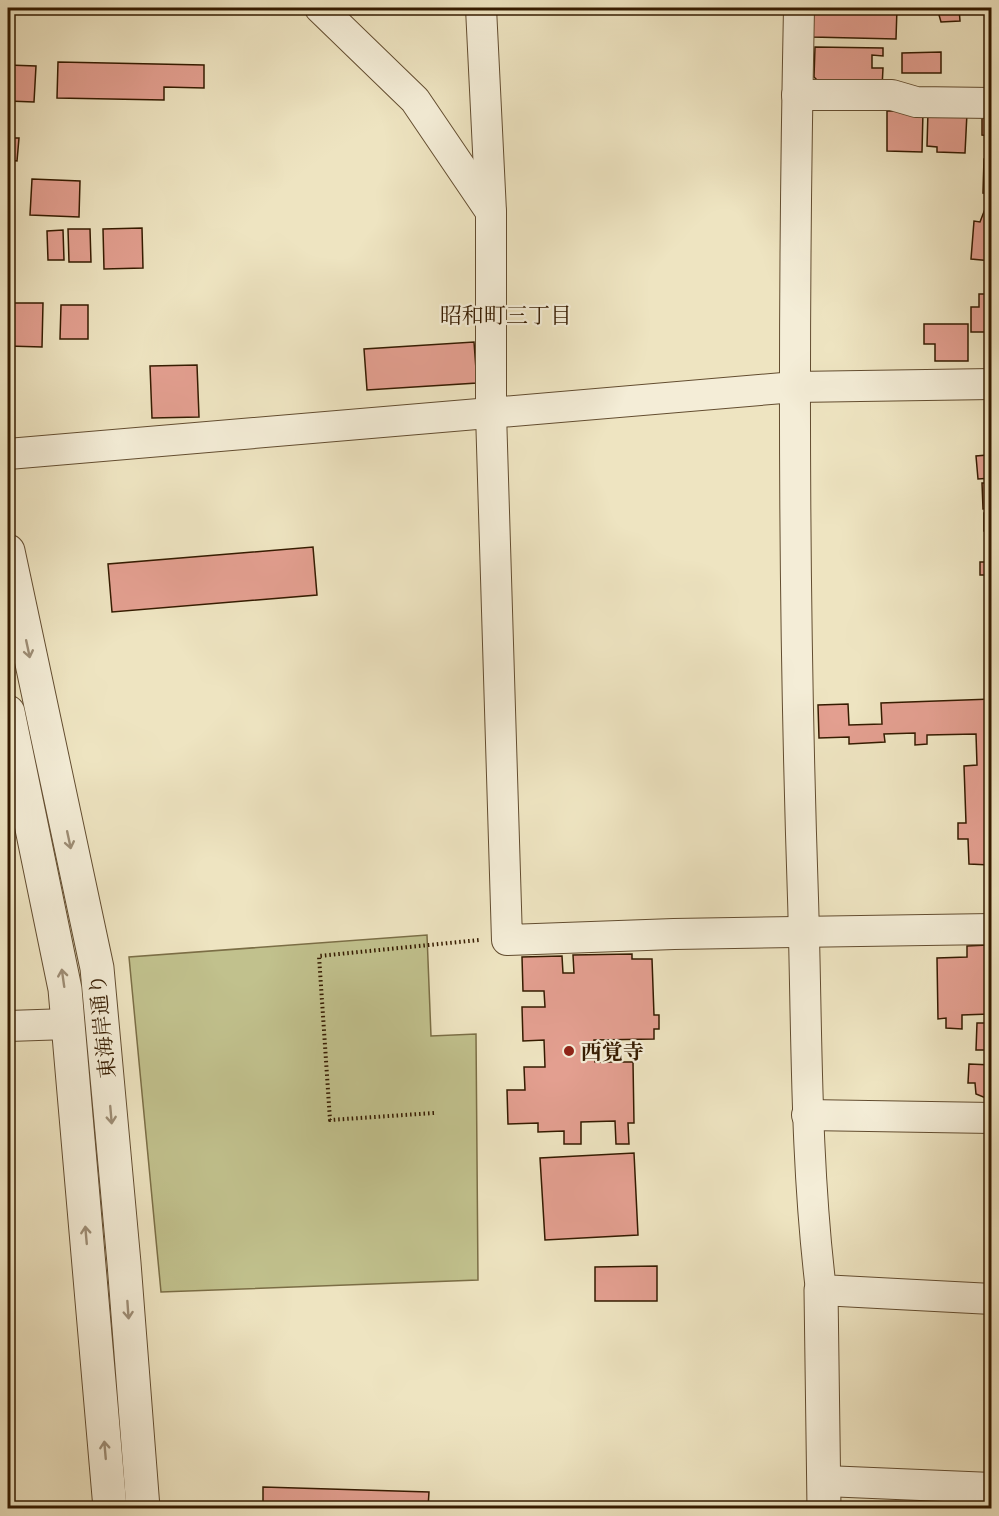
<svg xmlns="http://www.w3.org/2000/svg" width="999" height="1516" font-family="'Libre Caslon Text','Noto Serif JP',serif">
<rect width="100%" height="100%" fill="#eee4c1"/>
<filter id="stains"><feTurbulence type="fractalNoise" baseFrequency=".00333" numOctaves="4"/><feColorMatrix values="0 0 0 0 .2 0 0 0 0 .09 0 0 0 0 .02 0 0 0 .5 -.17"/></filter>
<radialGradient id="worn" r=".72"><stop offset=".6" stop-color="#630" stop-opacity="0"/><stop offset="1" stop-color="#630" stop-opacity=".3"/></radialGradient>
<path fill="#c1c18d" stroke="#7b6e46" stroke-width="1.5" d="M 427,935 L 431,1036 L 476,1034 L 478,1280 L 161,1292 L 129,957 Z"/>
<g fill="#e39f90" stroke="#351b00" stroke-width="1.5">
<path d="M 813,8 L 897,8 L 896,39 L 812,37 Z"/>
<path d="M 937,8 L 959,8 L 960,21 L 941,22 Z"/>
<path d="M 815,47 L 883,48 L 883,56 L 872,55 L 872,68 L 883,68 L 882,88 L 824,87 L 814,77 Z"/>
<path d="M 941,52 L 941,73 L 902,73 L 902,53 Z"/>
<path d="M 58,62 L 204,65 L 204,88 L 164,87 L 164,100 L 57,98 Z"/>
<path d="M 8,65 L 36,66 L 34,102 L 8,101 Z"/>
<path d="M 887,111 L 923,111 L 922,152 L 887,151 Z"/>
<path d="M 928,111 L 967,113 L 965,153 L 937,152 L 937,147 L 927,146 Z"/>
<path d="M 982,114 L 992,114 L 992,136 L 982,135 Z"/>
<path d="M 8,138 L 19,138 L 17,161 L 8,160 Z"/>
<path d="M 984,159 L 992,159 L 992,194 L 983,193 Z"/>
<path d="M 32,179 L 80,181 L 79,217 L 30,215 Z"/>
<path d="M 985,209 L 992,209 L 992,261 L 971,259 L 974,221 L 980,222 Z"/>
<path d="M 142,228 L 143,268 L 104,269 L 103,229 Z"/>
<path d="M 68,229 L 90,229 L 91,262 L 69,262 Z"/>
<path d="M 63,230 L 64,260 L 48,260 L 47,231 Z"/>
<path d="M 989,287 L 992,287 L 992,332 L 971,332 L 971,307 L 979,307 L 979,294 L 989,294 Z"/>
<path d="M 8,303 L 43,303 L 42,347 L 8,346 Z"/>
<path d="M 61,305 L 88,305 L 88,339 L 60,339 Z"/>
<path d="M 924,324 L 968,324 L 968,361 L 935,361 L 935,344 L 924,344 Z"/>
<path d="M 474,342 L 477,383 L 367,390 L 364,349 Z"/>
<path d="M 197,365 L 199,417 L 152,418 L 150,366 Z"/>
<path d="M 985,419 L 992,419 L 992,478 L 978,479 L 976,456 L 987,455 Z"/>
<path d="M 982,483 L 992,483 L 992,508 L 983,509 Z"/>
<rect x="984" y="513" width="8" height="18"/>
<path d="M 985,537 L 992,537 L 992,601 L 985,601 L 985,575 L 980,575 L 980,562 L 985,562 Z"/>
<path d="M 313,547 L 317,595 L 112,612 L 108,564 Z"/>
<path d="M 992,699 L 990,865 L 969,864 L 968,839 L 958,839 L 958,823 L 966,823 L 964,766 L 977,765 L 976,734 L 927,735 L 927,744 L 915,745 L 915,733 L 884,734 L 885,742 L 849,744 L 849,737 L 819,738 L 818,705 L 848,704 L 849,725 L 882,724 L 881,703 Z"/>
<path d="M 988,945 L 989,1014 L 962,1015 L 962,1029 L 946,1028 L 946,1018 L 938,1019 L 937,958 L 967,957 L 967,946 Z"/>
<path d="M 632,954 L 632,959 L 652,959 L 654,1015 L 659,1015 L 659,1029 L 654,1029 L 654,1039 L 594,1040 L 595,1062 L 633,1062 L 634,1123 L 628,1123 L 629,1144 L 616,1144 L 615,1121 L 581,1122 L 581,1144 L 564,1144 L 564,1131 L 538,1132 L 538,1123 L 508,1124 L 507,1090 L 525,1090 L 524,1067 L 545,1067 L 544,1040 L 523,1041 L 522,1007 L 545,1007 L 544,991 L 523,991 L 522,957 L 562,956 L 563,973 L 574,973 L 573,955 Z"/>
<path d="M 977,1023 L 992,1023 L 992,1050 L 976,1050 Z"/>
<path d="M 969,1064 L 992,1065 L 992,1108 L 986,1108 L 986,1098 L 976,1094 L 975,1083 L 968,1083 Z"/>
<path d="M 634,1153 L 638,1235 L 545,1240 L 540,1158 Z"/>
<path d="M 657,1266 L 657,1301 L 595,1301 L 595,1267 Z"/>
<path d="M 263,1487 L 429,1492 L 428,1508 L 263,1508 Z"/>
<path d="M 512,1507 L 590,1508 L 512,1508 Z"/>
</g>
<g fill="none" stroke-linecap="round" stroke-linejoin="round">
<defs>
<g id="minor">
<path d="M 320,8 L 415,100 L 491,212"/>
<path d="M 481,8 L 491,212 L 491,413 L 507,940 L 674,934 L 992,929"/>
<path d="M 799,8 C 793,304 793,601 803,898 C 807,1029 805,1159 821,1290 L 992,1299"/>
<path d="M 797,95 L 892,95 L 916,102 L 992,103"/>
<path d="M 8,454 L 795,387 L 992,384"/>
<path d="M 8,1026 L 68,1024"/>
<path d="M 807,1115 L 992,1118"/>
<path d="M 825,1481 L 992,1488"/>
</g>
<g id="tertiary">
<path d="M 8,551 L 97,968 L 124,1263 L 143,1508"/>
<path d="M 8,712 L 65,989 L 110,1508"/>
<path d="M 821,1290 L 824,1508"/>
</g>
</defs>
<use href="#minor" stroke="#634d30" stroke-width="32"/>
<use href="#tertiary" stroke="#634d30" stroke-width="35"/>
<path stroke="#351b00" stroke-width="4" stroke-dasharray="1.5 3" stroke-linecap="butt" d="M 434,1113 L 330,1120 L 319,956 L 479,940"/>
<use href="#minor" stroke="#f4edd7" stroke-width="30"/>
<use href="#tertiary" stroke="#f4edd7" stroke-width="33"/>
</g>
<defs><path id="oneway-shaft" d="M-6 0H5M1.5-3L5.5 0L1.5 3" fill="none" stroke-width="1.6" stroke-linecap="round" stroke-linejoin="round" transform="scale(1.5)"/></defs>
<g stroke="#9e8e76">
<use href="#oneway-shaft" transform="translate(28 649) rotate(78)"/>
<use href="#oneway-shaft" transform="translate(69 840) rotate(78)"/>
<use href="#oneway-shaft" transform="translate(63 978) rotate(-98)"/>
<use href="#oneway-shaft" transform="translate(111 1115) rotate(85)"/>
<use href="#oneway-shaft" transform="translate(86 1235) rotate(-95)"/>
<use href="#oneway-shaft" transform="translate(128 1310) rotate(86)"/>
<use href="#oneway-shaft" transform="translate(105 1450) rotate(-95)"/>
</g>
<circle fill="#8f2418" stroke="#f4edd7" stroke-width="2" cx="569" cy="1051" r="6"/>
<g text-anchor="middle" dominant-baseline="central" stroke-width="4.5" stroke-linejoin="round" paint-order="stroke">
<g font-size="21" fill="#351b00" stroke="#f4edd7">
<text transform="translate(102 1026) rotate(-96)">東海岸通り</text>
</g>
<g font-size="21" font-weight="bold" fill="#351b00" stroke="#f4edd7" text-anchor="start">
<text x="581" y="1051">西覚寺</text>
</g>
<g font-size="22" fill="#351b00" stroke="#f4edd7">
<text x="506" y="315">昭和町三丁目</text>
</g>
</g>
<rect width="999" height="1516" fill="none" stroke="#eee4c1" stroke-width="30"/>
<rect x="9" y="9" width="981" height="1498" fill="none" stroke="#351b00" stroke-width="3"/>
<rect x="15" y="15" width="969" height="1486" fill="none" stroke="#351b00" stroke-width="1.5"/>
<rect width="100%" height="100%" filter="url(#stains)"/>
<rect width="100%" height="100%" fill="url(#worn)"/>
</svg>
